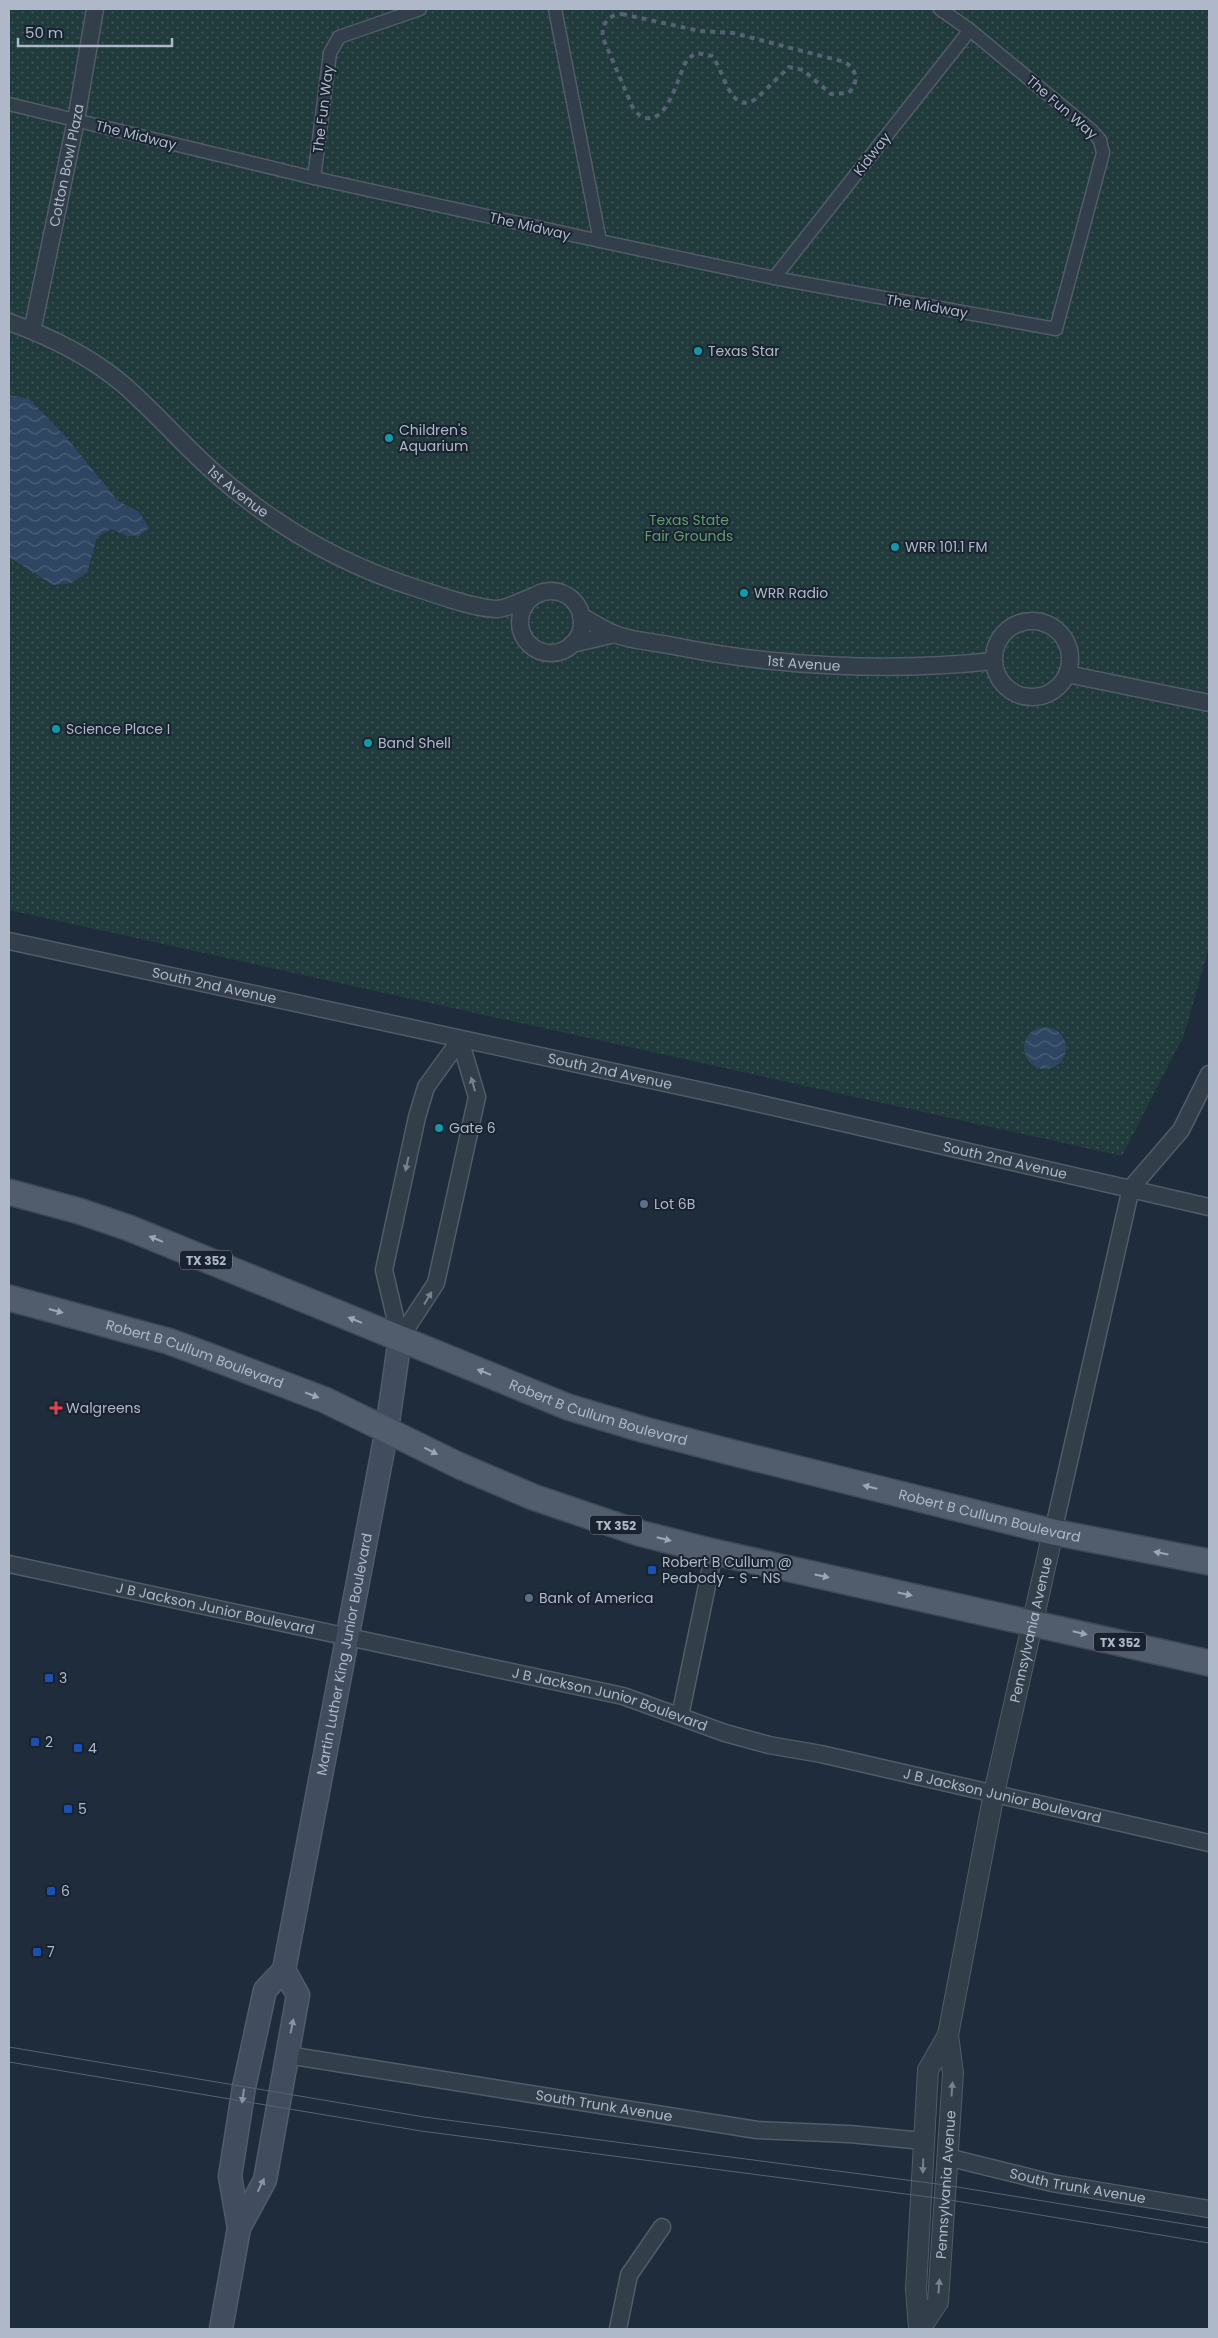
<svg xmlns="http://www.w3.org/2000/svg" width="1218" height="2338" font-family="Poppins,sans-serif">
<defs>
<pattern id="park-dots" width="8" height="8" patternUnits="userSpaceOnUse" patternTransform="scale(1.25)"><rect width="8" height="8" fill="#213a3c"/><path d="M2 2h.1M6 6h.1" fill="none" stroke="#3f5457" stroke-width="1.8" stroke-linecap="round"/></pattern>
<pattern id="water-waves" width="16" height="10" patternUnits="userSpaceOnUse" patternTransform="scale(1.25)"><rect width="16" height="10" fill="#2f4662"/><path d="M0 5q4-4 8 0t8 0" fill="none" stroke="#4b5f77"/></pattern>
</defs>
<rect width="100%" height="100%" fill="#1f2c3b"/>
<path fill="url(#park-dots)" d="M 9,9 L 1209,9 L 1209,948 L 1184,1035 L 1122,1156 L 9,910 Z"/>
<g fill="url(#water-waves)">
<path d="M 9,395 L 29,399 L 66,437 L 118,501 L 139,512 L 149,528 L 139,536 L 127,536 L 111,529 L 97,537 L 87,573 L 71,583 L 53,585 L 9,557 Z"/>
<circle cx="1045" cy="1048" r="21"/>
</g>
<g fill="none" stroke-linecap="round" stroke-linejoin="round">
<defs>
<g id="pedestrian">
<path d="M 555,9 L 600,241"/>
<path d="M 9,104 L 314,178 L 600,241 L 774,278 L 1056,329 L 1103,153 L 1100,140 L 1091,130 L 970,30 L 940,9"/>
<path d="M 314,178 L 330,53 L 339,37 L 420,9"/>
<path d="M 774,278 L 970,30"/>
</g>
<g id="minor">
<path id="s1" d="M 9,322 C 51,337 90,356 124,385 C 156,413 184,446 216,474 C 275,526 345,566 419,589 C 440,596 474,608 496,609 C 506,609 521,601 532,597"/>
<path id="s2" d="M 34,322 L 76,120 L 95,9"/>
<circle cx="551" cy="622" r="31"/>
<path id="s3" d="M 581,616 C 592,622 603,629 614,634 C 632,641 655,642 674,646 C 777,667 890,672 994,661"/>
<circle cx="1032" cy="659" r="38"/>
<path d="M 572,644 L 615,634"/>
<path d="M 1067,674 L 1209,703"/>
<path id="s4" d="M 9,941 L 730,1097 L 1209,1207"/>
<path d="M 400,1338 L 436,1283 L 477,1097 L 460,1040"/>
<path d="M 400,1338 L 384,1270 L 417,1117 L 426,1087 L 460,1040"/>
<path d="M 1053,1532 L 1131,1188 L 1181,1130 L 1209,1074"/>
<path id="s5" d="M 9,1564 L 623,1696 L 725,1733 L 769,1745 L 821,1754 L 1209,1843"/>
<path d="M 680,1716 L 714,1552"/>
<path id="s6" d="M 287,2055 L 757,2130 L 849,2134 L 924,2141"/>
<path id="s7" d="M 947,2157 L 1052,2183 L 1209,2209"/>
<path d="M 618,2329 L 629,2275 L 662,2227"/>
</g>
<g id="tertiary">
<path d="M 919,2329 L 916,2289 L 928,2070 L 948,2035"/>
<path id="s8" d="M 920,2329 L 938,2302 L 953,2073 L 948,2035 L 994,1793 L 1053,1532"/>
</g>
<g id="secondary">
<path id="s9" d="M 239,2228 L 230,2176 L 244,2087 L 265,1990 L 284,1970 L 387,1429 L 400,1338"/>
<path d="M 221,2329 L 239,2228 L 265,2180 L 298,1995 L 284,1970"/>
</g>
<g id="primary">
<path id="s10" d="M 9,1192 L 79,1211 L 129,1228 L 568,1407 L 645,1430 L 738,1454 L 1053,1532 L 1209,1562"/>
<path id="s11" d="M 9,1298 L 168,1341 L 206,1355 L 325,1400 L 460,1466 L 533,1497 L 639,1533 L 714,1552 L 1209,1663"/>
</g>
</defs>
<use href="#pedestrian" stroke="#515b69" stroke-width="15"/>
<use href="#minor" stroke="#515b69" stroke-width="19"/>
<use href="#tertiary" stroke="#515b69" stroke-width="22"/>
<use href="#secondary" stroke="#515b69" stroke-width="25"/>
<use href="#primary" stroke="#3d4755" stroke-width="28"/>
<use href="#pedestrian" stroke="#333e4b" stroke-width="12"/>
<use href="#minor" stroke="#333e4b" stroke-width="16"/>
<use href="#tertiary" stroke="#333e4b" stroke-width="20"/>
<use href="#secondary" stroke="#414d5f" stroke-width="22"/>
<use href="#primary" stroke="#515d6c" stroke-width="25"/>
<g stroke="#556273" stroke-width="1">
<path d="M 9,2047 L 424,2117 L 945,2185 L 1209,2228"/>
<path d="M 9,2062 L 421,2131 L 944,2199 L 1209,2243"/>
</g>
<path stroke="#556273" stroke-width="4" stroke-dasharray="5 5" stroke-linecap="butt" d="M 622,14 L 700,31 L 733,33 L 845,62 C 858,70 859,84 848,93 L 831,94 L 803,70 L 789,67 L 757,98 C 730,118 724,69 712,56 L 697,53 C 693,55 690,57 687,60 C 678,75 669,121 647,118 C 640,117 635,112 632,106 L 603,38 C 601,24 608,15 622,14 Z"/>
</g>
<defs><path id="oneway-solid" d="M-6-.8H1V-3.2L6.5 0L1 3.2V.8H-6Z" transform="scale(1.25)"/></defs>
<g fill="#778190">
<use href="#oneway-solid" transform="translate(473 1084) rotate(-106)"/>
<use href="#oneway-solid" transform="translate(407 1164) rotate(102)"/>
<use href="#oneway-solid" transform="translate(428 1298) rotate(-59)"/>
<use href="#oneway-solid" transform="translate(952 2089) rotate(-86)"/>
<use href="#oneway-solid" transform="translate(923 2166) rotate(92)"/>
<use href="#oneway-solid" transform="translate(939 2286) rotate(-86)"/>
</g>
<g fill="#9ba6b6">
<use href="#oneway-solid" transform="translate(156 1239) rotate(-158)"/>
<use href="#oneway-solid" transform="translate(56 1311) rotate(15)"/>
<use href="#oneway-solid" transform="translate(355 1320) rotate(-158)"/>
<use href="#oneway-solid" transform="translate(484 1372) rotate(-158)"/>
<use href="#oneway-solid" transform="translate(312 1395) rotate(21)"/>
<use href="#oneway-solid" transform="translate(431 1451) rotate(27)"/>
<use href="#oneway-solid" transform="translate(870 1487) rotate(-166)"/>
<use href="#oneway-solid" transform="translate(664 1539) rotate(14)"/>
<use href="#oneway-solid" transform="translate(1161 1553) rotate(-169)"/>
<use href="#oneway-solid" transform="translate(822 1576) rotate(12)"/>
<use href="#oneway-solid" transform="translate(905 1594) rotate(12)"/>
<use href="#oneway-solid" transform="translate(1080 1633) rotate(13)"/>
</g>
<g fill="#8893a3">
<use href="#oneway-solid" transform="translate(292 2026) rotate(-79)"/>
<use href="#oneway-solid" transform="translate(243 2096) rotate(98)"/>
<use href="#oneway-solid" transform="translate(261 2185) rotate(-64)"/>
</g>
<g fill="#0f9aa8" stroke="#192330" stroke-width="2">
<circle cx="698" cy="351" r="5"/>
<circle cx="389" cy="438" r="5"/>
<circle cx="895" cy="547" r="5"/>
<circle cx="744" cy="593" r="5"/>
<circle cx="56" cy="729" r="5"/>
<circle cx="368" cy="743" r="5"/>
<circle cx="439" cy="1128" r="5"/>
</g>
<g fill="#5c6f8a" stroke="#192330" stroke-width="2">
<circle cx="644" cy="1204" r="5"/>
<circle cx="529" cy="1598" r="5"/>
</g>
<path fill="#e0444e" stroke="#192330" stroke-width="2" d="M53.5 1400.5h5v5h5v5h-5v5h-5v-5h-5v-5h5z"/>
<g fill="#1a4fb4" stroke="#192330" stroke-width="2">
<rect x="647" y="1565" width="10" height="10" rx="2.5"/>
<rect x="44" y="1673" width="10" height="10" rx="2.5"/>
<rect x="30" y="1737" width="10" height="10" rx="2.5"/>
<rect x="73" y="1743" width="10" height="10" rx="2.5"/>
<rect x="63" y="1804" width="10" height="10" rx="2.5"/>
<rect x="46" y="1886" width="10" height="10" rx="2.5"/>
<rect x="32" y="1947" width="10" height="10" rx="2.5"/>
</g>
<g text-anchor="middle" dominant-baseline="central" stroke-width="4" stroke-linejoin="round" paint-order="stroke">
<g fill="#192330" stroke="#818b9a" stroke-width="1">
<rect x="180" y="1250.5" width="52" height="19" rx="4"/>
<rect x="590" y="1515.5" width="52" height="19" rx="4"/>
<rect x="1094" y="1632.5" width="52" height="19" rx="4"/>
</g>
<g font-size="12" font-weight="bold" fill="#aeb8c8">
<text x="206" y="1260">TX 352</text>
<text x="616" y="1525">TX 352</text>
<text x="1120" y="1642">TX 352</text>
</g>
<g font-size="14" fill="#aeb8c8" stroke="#192330">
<text transform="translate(1062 107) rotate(41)">The Fun Way</text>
<text transform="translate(323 109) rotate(-83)">The Fun Way</text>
<text transform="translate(136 135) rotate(14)">The Midway</text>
<text transform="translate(872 154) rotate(-52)">Kidway</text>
<text stroke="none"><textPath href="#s2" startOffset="160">Cotton Bowl Plaza</textPath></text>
<text transform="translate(530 226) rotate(13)">The Midway</text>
<text transform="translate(927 306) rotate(10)">The Midway</text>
<text stroke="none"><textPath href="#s1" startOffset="288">1st Avenue</textPath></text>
<text stroke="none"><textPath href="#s3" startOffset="230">1st Avenue</textPath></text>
<text stroke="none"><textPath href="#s4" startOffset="210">South 2nd Avenue</textPath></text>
<text stroke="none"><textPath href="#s4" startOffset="615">South 2nd Avenue</textPath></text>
<text stroke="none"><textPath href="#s4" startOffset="1020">South 2nd Avenue</textPath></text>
<text stroke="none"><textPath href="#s11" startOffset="194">Robert B Cullum Boulevard</textPath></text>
<text stroke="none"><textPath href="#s10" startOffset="630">Robert B Cullum Boulevard</textPath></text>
<text stroke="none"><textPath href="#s10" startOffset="1035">Robert B Cullum Boulevard</textPath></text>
<text stroke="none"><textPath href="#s5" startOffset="211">J B Jackson Junior Boulevard</textPath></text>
<text stroke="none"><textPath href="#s8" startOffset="714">Pennsylvania Avenue</textPath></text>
<text stroke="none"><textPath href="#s9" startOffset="591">Martin Luther King Junior Boulevard</textPath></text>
<text stroke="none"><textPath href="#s5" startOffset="616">J B Jackson Junior Boulevard</textPath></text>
<text stroke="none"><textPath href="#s5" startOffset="1021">J B Jackson Junior Boulevard</textPath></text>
<text stroke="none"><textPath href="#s6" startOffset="321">South Trunk Avenue</textPath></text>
<text stroke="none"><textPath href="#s8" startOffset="150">Pennsylvania Avenue</textPath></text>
<text stroke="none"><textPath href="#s7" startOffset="134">South Trunk Avenue</textPath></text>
</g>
<g font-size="14" fill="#aeb8c8" stroke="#192330" text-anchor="start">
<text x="708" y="351">Texas Star</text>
<text x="399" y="430">Children's<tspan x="399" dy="16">Aquarium</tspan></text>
<text x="905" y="547">WRR 101.1 FM</text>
<text x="754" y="593">WRR Radio</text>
<text x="66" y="729">Science Place I</text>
<text x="378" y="743">Band Shell</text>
<text x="449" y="1128">Gate 6</text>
<text x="654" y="1204">Lot 6B</text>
<text x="66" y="1408">Walgreens</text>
<text x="662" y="1562">Robert B Cullum @<tspan x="662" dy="16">Peabody - S - NS</tspan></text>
<text x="539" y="1598">Bank of America</text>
<text x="59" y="1678">3</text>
<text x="45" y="1742">2</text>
<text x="88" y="1748">4</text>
<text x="78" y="1809">5</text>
<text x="61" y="1891">6</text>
<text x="47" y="1952">7</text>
</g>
<g font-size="14" fill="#639b6e" stroke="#192330">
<text x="689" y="520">Texas State<tspan x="689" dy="16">Fair Grounds</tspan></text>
</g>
</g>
<rect width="1218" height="2338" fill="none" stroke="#aeb8c8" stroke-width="20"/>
<path d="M18 38v8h154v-8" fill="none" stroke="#aeb8c8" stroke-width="2.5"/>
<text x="25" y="38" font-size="15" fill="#aeb8c8" stroke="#192330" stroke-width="4" paint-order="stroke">50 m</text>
</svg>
